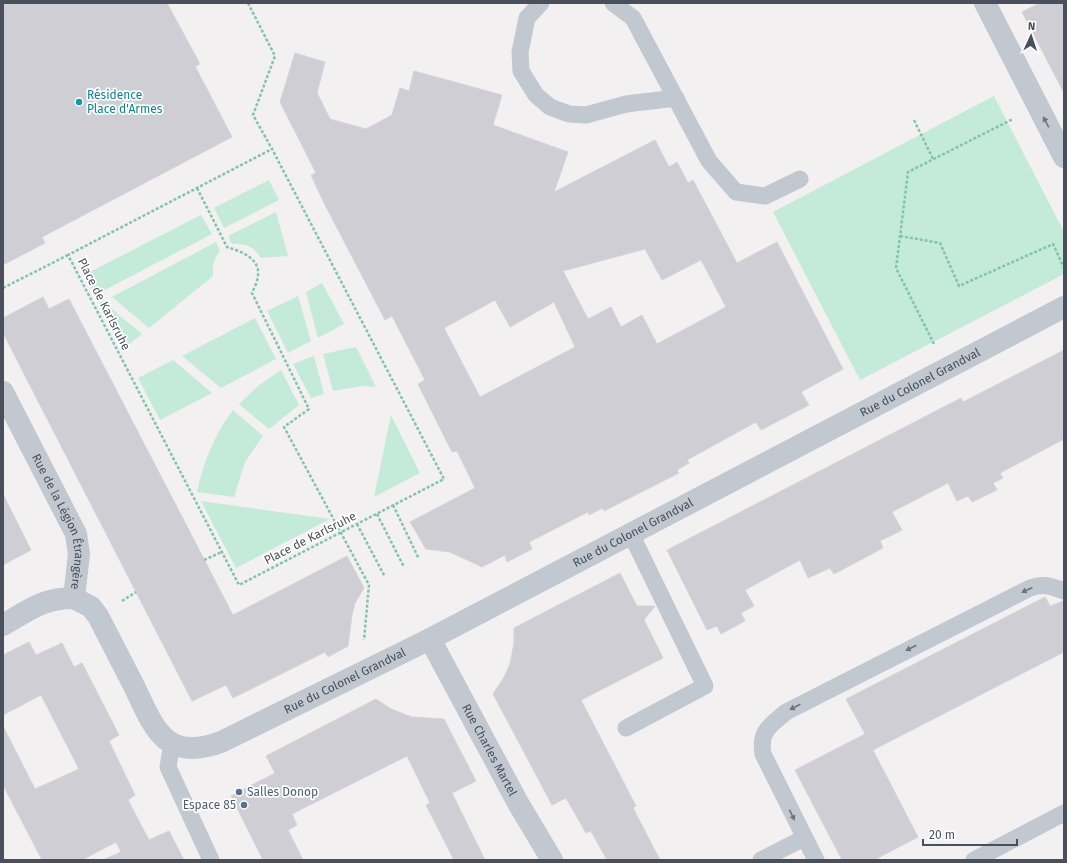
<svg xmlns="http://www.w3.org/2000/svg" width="1067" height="863" font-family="'Fira Sans',sans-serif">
<rect width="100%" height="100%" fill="#f2f0f0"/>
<g fill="#c4ead9">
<path d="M 994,96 L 1064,232 L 1064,274 L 860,380 L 773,212 Z"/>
<path d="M 269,180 L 279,200 L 224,228 L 214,208 Z"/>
<path d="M 276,212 L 288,256 L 261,258 C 252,245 247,244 232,244 L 228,236 Z"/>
<path d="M 201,215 L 212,234 L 95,295 L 84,275 Z"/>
<path d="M 216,242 L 220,251 C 214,259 212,265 213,276 L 149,328 L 112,297 Z"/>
<path d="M 322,283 L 344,324 L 318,338 L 306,292 Z"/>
<path d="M 298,296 L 311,341 L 288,353 L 267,311 Z"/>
<path d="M 102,301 L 142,334 L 123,349 L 99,303 Z"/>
<path d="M 255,318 L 276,359 L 221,388 L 182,356 Z"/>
<path d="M 356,347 L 376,387 L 362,386 L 333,391 L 323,354 Z"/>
<path d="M 314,356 L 324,394 L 311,398 L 293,364 Z"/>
<path d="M 173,360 L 212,393 L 160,420 L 138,378 Z"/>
<path d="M 281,370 L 299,405 L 269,429 L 239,404 L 258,386 Z"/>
<path d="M 233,410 L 263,436 L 245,462 L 234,497 L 197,492 C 204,461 214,435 233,410 Z"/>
<path d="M 391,415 L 420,473 L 374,497 Z"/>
<path d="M 201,501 L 330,519 L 236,568 Z"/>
</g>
<g fill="#ceced4" stroke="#d4d5da" fill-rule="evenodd">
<path d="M 3,3 L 167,3 L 200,64 L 195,66 L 232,137 L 42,237 L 45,243 L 3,265 Z"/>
<path d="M 1040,3 L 1064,3 L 1064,93 L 1022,12 Z"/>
<path d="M 295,53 L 325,62 L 317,93 L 330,119 L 366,129 L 392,115 L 400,88 L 409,91 L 414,71 L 502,95 L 493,125 L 568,152 L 554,192 L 655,140 L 669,167 L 677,162 L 688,183 L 693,180 L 737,263 L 777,242 L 843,369 L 801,392 L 809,405 L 761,430 L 756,422 L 687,460 L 689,463 L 677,470 L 679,473 L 604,511 L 603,508 L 589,515 L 588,512 L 529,542 L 532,549 L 507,562 L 505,555 L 482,567 L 450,552 L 426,549 L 410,522 L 475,488 L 457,451 L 452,452 L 418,384 L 425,380 L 392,316 L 385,320 L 323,201 L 311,175 L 316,173 L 280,102 ZM 645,249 L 662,280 L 701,260 L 726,307 L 657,344 L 642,315 L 621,327 L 611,307 L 588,319 L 563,271 ZM 495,300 L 510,327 L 554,302 L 575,347 L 480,397 L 444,328 Z"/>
<path d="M 43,297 L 49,309 L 69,299 L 233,615 L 347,556 L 364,588 L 355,603 L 352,615 L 348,646 L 328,657 L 325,652 L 233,698 L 226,685 L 192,701 L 3,333 L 3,318 Z"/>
<path d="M 1064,350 L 1064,439 L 1000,473 L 1003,478 L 993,483 L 997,490 L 972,502 L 968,496 L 957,501 L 948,483 L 892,512 L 902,530 L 880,541 L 883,548 L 834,574 L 830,568 L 808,578 L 800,560 L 745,590 L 754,606 L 741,613 L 745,621 L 721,634 L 717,626 L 707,630 L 667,550 L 961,398 L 963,402 Z"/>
<path d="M 3,494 L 31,550 L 3,565 Z"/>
<path d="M 620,573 L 637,606 L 655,606 L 644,620 L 663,658 L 581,700 L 636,806 L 633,808 L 660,860 L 607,860 L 591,831 L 586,833 L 566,798 L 552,805 L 493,694 L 504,677 L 510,664 L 514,643 L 514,628 Z"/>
<path d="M 1045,597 L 1050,606 L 1064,601 L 1064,652 L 873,750 L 918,837 L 874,860 L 842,860 L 795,770 L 865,734 L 846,699 Z"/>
<path d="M 29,642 L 36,655 L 62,643 L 74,667 L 82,663 L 119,735 L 109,741 L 135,795 L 128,800 L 149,840 L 169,831 L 184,860 L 103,860 L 121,852 L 116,842 L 82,860 L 42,860 L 3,785 L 3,726 L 35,789 L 79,769 L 41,695 L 3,715 L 3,655 Z"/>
<path d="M 376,699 L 391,709 L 412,717 L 444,719 L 476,781 L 452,793 L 485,860 L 454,860 L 426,805 L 430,803 L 407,756 L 292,814 L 297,825 L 288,830 L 303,860 L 263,860 L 231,796 L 275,773 L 266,756 Z"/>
</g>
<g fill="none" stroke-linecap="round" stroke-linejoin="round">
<g stroke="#80c4ad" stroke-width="2.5" stroke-dasharray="3 2" stroke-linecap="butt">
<path d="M 248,3 L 275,56 L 253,115 L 272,149 L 444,479 L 239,585 L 68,255 L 272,149"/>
<path d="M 914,120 L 933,159"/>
<path d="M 197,188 L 227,247 C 240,251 260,258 258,275 C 258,281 254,288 252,293 L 309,409 L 284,427 L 369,585 L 364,640"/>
<path d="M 900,236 L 940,243 L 959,286 L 1053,244 L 1064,268"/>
<path d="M 3,288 L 68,255"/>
<path d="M 934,344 L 896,268 L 908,172 L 1013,119"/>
<path d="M 393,505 L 419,559"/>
<path d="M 377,514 L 404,567"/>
<path d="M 357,524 L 385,577"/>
<path d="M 204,560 L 222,552"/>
<path d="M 122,601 L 136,592"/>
</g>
<g stroke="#c2c8d0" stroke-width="17">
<path d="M 541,3 L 527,18 L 520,52 L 521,71 L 536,95 L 550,107 L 569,114 L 586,115 L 626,104 L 676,98"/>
<path d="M 613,3 L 633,18 L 709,161 L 736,192 L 765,196 L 800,179"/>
<path d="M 626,728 L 705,686 L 631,534"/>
<path d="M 172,743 L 168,767 L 211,860"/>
<path d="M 761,860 L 804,838"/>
<path d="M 816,860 L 763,754 C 759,731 770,726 786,712 L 1030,588 C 1043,583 1051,586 1064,591"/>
<path d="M 974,860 L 1064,813"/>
</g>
<g stroke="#c2c8d0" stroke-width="22">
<path d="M 985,3 L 1064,157"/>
<path id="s1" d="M 3,392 L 76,534 L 79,554 L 74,598 L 91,607 L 98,616 C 110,639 121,661 133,684 C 154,727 164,763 221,742 L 430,639 L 1064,307"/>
<path d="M 3,625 C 29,610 43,598 74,598"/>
<path id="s2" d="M 430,639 L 518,803 L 552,860"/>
</g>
</g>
<defs><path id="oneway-solid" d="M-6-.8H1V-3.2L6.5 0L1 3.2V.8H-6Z"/></defs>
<g fill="#6e747e">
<use href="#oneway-solid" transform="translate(1046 122) rotate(-118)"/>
<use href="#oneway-solid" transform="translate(1027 590) rotate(155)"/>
<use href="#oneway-solid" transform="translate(911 648) rotate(153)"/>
<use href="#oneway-solid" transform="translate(795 707) rotate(153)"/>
<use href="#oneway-solid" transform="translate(792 815) rotate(64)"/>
</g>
<circle fill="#0f9aa8" stroke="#fff" stroke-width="1.5" cx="79" cy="102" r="4"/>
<g fill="#5c6f8a" stroke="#fff" stroke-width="1.5">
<circle cx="239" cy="792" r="4"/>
<circle cx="244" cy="805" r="4"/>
</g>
<g text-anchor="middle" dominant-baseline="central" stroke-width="3.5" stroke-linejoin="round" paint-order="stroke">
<g font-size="12" fill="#0d838f" stroke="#fff" text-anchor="start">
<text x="87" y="95">Résidence<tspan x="87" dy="14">Place d'Armes</tspan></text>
</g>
<g font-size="12" fill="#4a505b" stroke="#fff">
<text transform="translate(104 304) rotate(63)">Place de Karlsruhe</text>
<text stroke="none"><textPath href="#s1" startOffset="1240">Rue du Colonel Grandval</textPath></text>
<text stroke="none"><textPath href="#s1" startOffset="143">Rue de la Légion Étrangère</textPath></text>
<text stroke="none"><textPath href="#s1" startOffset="916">Rue du Colonel Grandval</textPath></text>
<text transform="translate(310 538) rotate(-27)">Place de Karlsruhe</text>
<text stroke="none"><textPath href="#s1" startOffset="592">Rue du Colonel Grandval</textPath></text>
<text stroke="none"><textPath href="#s2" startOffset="126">Rue Charles Martel</textPath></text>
</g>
<g font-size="12" fill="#4e5e75" stroke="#fff" text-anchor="start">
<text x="247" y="792">Salles Donop</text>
<text x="236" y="805" text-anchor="end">Espace 85</text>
</g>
</g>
<rect width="1067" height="863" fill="none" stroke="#4a505b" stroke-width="8"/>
<g transform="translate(1031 36) rotate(3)" stroke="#ffffff" stroke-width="3" paint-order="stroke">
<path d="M0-3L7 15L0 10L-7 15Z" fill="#4a505b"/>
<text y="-6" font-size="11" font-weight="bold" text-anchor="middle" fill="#4a505b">N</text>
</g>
<path d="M923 839v6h94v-6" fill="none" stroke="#4a505b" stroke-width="2"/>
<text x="929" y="839" font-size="12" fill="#4a505b" stroke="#ffffff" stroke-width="3" paint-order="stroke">20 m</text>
</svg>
